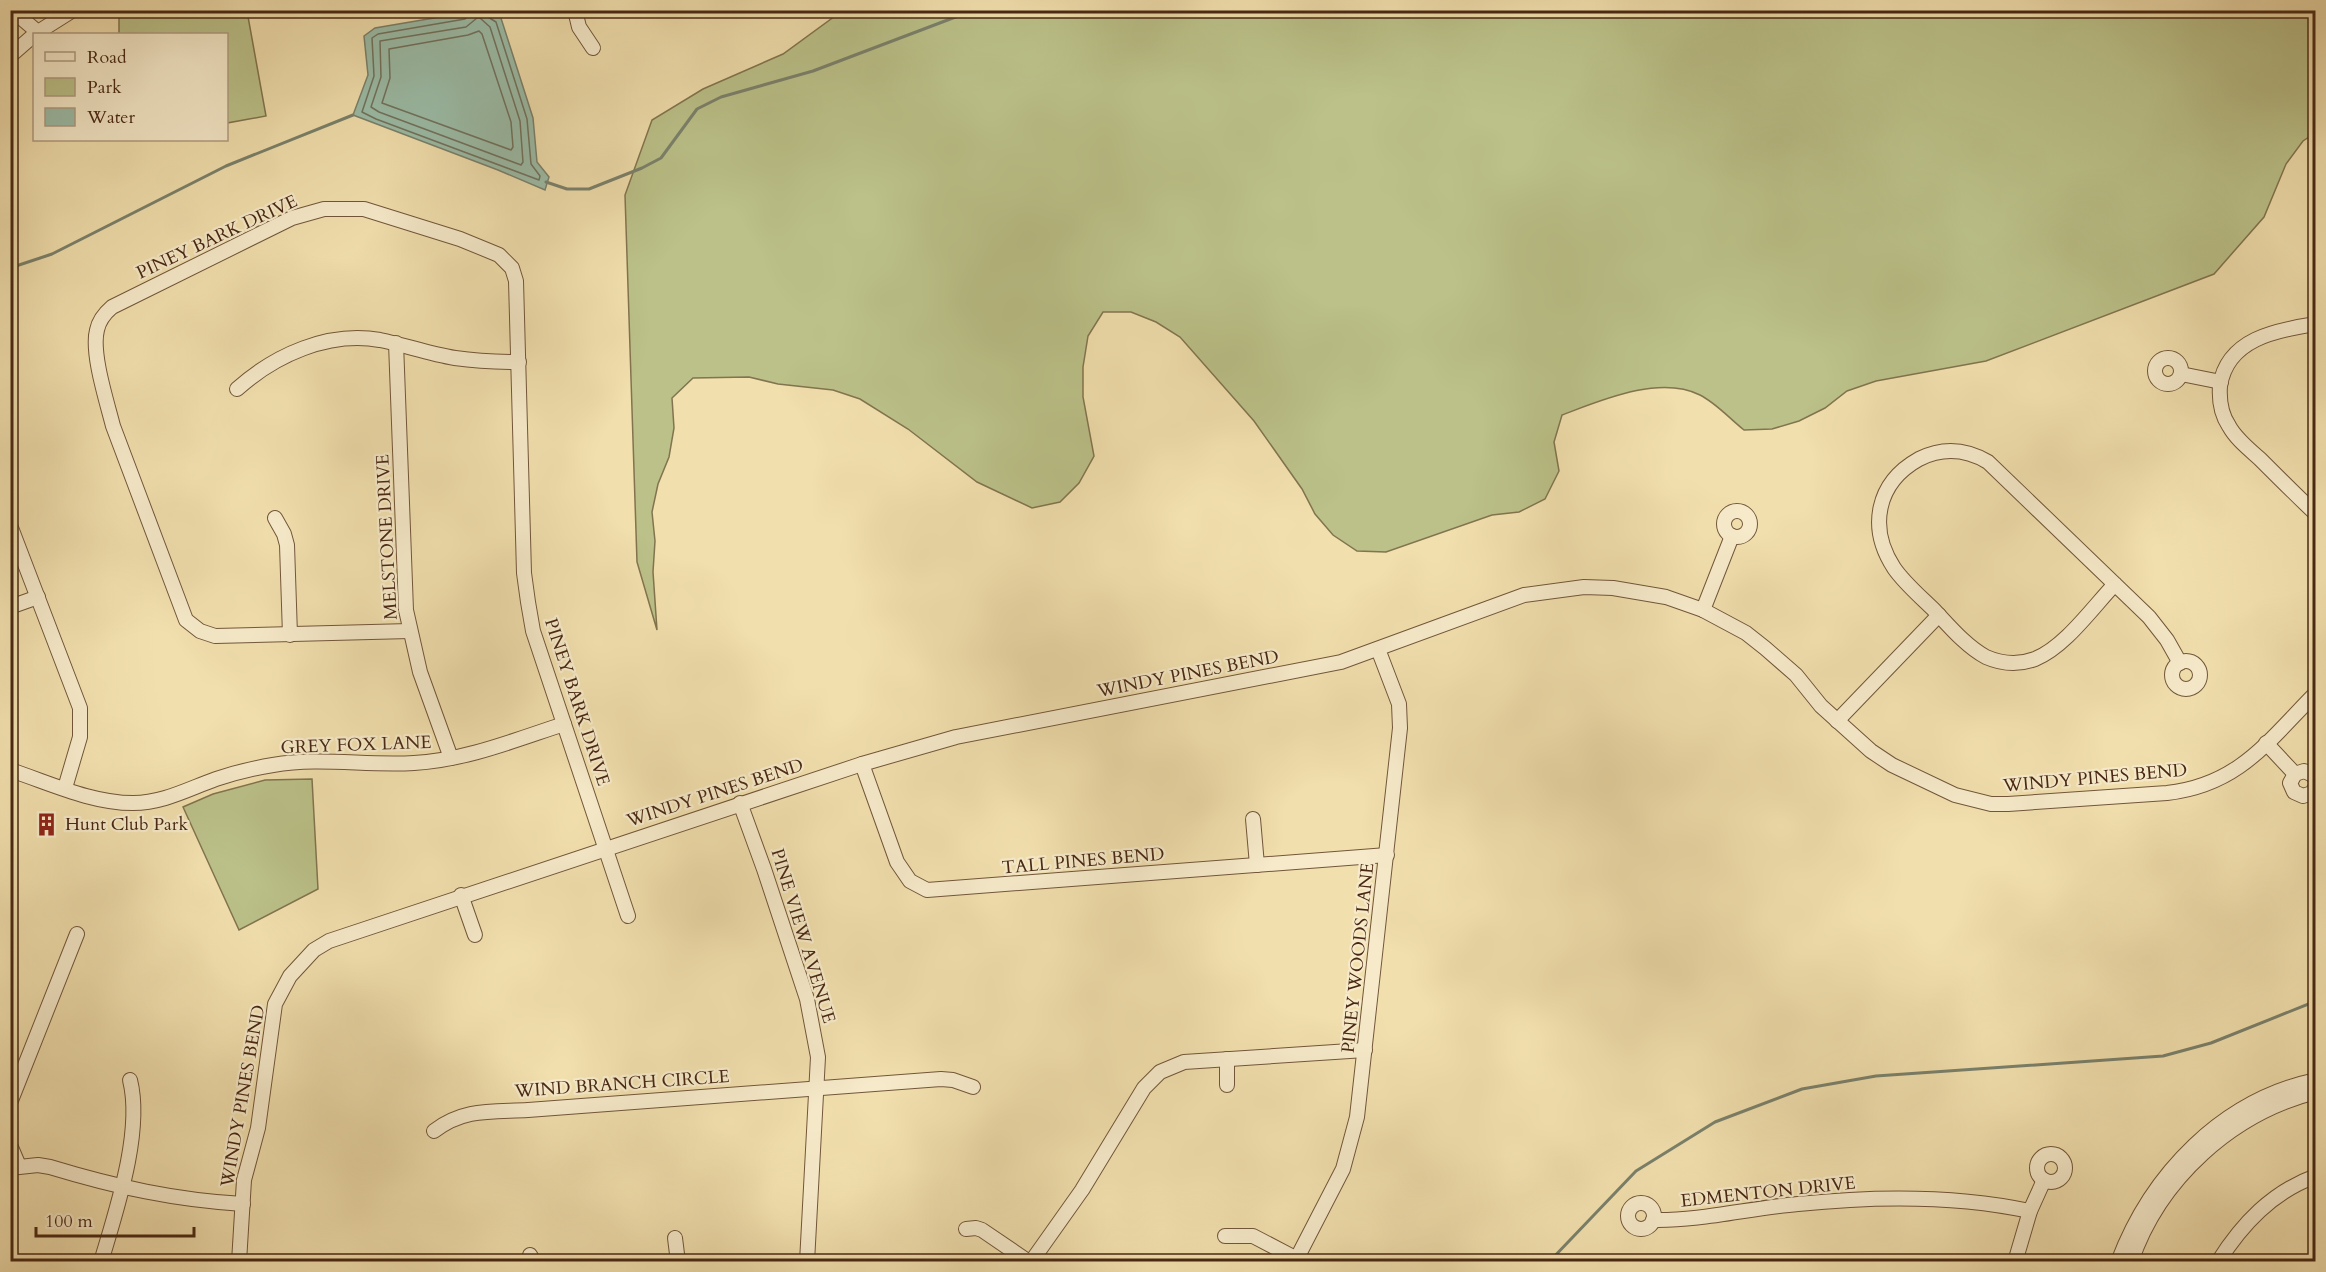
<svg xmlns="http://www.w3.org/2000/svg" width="2326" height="1272" font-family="Cardo,serif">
<rect width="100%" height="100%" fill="#f1dfad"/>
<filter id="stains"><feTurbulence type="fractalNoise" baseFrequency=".00333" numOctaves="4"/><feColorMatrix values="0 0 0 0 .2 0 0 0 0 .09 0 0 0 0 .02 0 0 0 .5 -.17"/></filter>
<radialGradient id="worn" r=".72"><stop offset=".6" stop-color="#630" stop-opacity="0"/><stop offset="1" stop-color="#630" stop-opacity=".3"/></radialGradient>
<g fill="#bbc189" stroke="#82744e" stroke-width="1.5">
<path d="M 165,11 L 247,11 L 266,116 L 227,123 L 226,34 L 119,34 L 119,17 Z"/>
<path d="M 842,11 L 2315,11 L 2315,133 L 2303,141 L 2286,164 L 2264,217 L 2214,274 L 1986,361 L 1876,381 L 1847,391 L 1825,408 L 1799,421 L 1772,429 L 1744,430 C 1730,419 1716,403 1700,395 C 1659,375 1602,400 1562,415 L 1554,442 L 1559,471 L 1545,499 L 1519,512 L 1492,515 L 1386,552 L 1357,551 L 1333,535 L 1315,514 L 1302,489 L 1254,421 L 1180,337 L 1156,322 L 1131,312 L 1103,312 L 1088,336 L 1083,367 L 1083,397 L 1094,456 L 1079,483 L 1060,502 L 1032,508 L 977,482 L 908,429 L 860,399 L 833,390 L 778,384 L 749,377 L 693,378 L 672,398 L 674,428 L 669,457 L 658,484 L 652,512 L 655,541 L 653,572 L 657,630 L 637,562 L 625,195 L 652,120 L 703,89 L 783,54 Z"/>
<path d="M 312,779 L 318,889 L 239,930 L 183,807 L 213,794 L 265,780 Z"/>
</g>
<path fill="#9bbda8" stroke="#7a816c" stroke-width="1.5" d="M 481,10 L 500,15 L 533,118 L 537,162 L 549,177 L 545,190 L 498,170 L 353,115 L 368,75 L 364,36 L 375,28 Z"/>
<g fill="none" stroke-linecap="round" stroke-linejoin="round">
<g stroke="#72725e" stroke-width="1.5">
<path d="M 470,10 L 469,16 L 465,19 L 378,34 L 372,38 L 374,76 L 362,112 L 376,119 L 539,180 L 540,176 L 531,164 L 527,119 L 496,22 L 488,17 L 487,10"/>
<path d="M 477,18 L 480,18 L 490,27 L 520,121 L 523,162 L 521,165 L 379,112 L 371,107 L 381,77 L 380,41 L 466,27 Z"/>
<path d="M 479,31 L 482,34 L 511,122 L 513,147 L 511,150 L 382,103 L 390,78 L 389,49 L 468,35 Z"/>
</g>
<g stroke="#7a816c" stroke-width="3">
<path d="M 546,182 L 567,189 L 589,189 L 642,168 L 661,158 L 697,109 L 721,97 L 813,71 L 974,10"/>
<path d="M 10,268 L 52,254 L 226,166 L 353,115"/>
<path d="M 1549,1262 L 1636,1171 L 1715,1122 L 1802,1089 L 1876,1076 L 2163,1056 L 2211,1043 L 2316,1001"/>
</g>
<defs>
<g id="minor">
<path d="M 12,10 L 40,34"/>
<path d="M 575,10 L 579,27 L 593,48"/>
<path d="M 35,34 L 73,10"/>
<path d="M 10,56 L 34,35"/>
<path d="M 2316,324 C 2276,330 2227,339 2220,386 C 2219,400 2221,414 2229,426 C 2236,439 2249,449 2260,459 C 2278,477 2297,496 2316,514"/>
<path d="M 396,343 L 406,610 L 420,672 L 451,758"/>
<circle cx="2168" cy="371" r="13"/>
<path d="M 2181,374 L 2221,382"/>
<path d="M 237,389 C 275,355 328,331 380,340 C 405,345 429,354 455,358 C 476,361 498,362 519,362"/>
<circle cx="1737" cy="524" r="13"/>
<path d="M 275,518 L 284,534 L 287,545 L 290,635"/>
<path d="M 10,525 L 80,708 L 80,737 L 65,788"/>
<path d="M 2115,584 C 2093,607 2065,647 2035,659 C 2019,665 2002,664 1986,657 C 1967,647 1950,627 1935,611 C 1922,598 1905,584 1894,568 C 1868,528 1876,483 1919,459 C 1943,447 1966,449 1988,462 L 2149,617 L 2167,640 L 2180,663"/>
<path d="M 10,607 L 38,597"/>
<path d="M 1703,610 L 1732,536"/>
<path d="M 410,631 L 215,636 L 200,631 L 186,620 L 113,426 C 107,402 91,353 97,330 C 99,320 105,313 112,307 L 292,218 L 324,209 L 364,209 L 460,239 L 499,255 L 512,268 L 516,281 L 524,573 L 528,602 L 533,631 L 628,916"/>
<circle cx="2186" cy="675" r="14"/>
<path d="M 1837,721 L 1939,615"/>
<path d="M 2266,743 L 2295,774"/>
<path d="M 862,764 L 897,862 L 910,881 L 927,890 L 1387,855"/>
<path d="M 10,770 C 50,783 91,803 133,803 C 163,803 188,789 216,779 C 234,773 254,768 273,765 C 320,757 367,766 414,763 C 466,760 515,740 564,724"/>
<path d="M 2316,781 L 2313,775 L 2304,771 L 2295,774 L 2290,783 L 2294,792 L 2303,796 L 2312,793 L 2316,786"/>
<path d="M 740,803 L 764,869 L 807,999 L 818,1057 L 807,1262"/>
<path d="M 1253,819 L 1257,865"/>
<path d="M 461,895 L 475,935"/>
<path d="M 1227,1085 L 1227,1059"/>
<path d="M 10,1103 L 77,934"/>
<path d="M 434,1131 C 464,1108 492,1112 528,1110 L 941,1079 L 953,1080 L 973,1087"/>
<path d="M 10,1145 L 19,1166"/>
<circle cx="2051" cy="1168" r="14"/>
<path d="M 10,1168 L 38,1165 L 50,1167 C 116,1187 175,1200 243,1204"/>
<circle cx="1641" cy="1216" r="13"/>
<path d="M 1653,1220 C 1701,1221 1750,1208 1798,1204 C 1874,1196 1955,1195 2030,1211"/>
<path d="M 966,1229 L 976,1228 L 982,1230 L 1029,1262"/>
<path d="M 1225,1236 L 1253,1236 L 1297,1259"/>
<path d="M 675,1238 L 678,1262"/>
<path d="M 530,1255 L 534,1262"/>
<path d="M 101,1262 C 116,1211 143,1132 130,1080"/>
<path d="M 239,1262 L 244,1180 L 258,1128 L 275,1004 L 290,976 L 314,950 L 329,941 L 862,764 L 956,737 L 1341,662 L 1524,595 L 1584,587 L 1613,588 L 1666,597 L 1703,610 L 1746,633 L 1765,648 L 1796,675 L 1821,706 L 1871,751 L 1892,765 L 1955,795 L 1991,804 L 2008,804 L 2167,793 C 2239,785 2268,741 2316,693"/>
<path d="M 1031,1262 L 1082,1190 L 1144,1088 L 1160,1072 L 1184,1062 L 1365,1050"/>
<path d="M 1295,1262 L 1343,1169 L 1357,1117 L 1400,728 L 1399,704 L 1378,649"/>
<path d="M 2015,1262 L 2030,1211 L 2044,1180"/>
<path d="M 2118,1262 C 2151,1174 2222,1100 2316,1080"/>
<path d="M 2131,1262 C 2159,1179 2232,1113 2316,1092"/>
<path d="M 2218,1262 C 2242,1224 2272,1192 2316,1176"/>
</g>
</defs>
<use href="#minor" stroke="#72563a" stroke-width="16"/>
<use href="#minor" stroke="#f6eaca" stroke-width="14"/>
</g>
<defs>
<symbol id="building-bare" viewBox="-9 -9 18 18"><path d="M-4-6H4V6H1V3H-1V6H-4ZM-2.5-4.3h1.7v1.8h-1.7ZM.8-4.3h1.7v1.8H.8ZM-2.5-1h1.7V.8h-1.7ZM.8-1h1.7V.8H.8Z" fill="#8f2418" stroke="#f6eaca" stroke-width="2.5" paint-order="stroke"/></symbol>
</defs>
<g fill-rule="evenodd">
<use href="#building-bare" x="30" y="808" width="33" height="33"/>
</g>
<g text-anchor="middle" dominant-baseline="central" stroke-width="4.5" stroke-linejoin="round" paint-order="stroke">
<g font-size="18" fill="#482813" stroke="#f6eaca">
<text transform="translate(217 237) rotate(-25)">PINEY BARK DRIVE</text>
<text transform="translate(387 537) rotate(-93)">MELSTONE DRIVE</text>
<text transform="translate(1188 674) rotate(-11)">WINDY PINES BEND</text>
<text transform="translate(577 702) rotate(72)">PINEY BARK DRIVE</text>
<text transform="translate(356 745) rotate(-2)">GREY FOX LANE</text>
<text transform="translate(2095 778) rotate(-5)">WINDY PINES BEND</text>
<text transform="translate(715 793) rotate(-18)">WINDY PINES BEND</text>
<text transform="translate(1083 861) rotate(-5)">TALL PINES BEND</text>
<text transform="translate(803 936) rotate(73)">PINE VIEW AVENUE</text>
<text transform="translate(1358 958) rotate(-84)">PINEY WOODS LANE</text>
<text transform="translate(622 1084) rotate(-4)">WIND BRANCH CIRCLE</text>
<text transform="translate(243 1096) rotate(-80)">WINDY PINES BEND</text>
<text transform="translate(1768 1192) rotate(-6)">EDMENTON DRIVE</text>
</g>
<g font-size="18" fill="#482813" stroke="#f6eaca" text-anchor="start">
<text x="65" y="824">Hunt Club Park</text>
</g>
</g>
<rect width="2326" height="1272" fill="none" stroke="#f1dfad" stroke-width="36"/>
<rect x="12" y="12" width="2302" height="1248" fill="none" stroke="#482813" stroke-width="3"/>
<rect x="18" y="18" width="2290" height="1236" fill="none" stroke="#482813" stroke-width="1.5"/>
<rect x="33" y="33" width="195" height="108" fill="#f6eaca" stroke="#b09c81" stroke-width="1.5"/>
<rect x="45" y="52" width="30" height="9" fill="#f6eaca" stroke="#b09c81" stroke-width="1.5"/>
<text x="87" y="63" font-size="18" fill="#482813">Road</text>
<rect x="45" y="78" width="30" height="18" fill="#bbc189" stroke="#b09c81" stroke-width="1.5"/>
<text x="87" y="93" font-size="18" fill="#482813">Park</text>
<rect x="45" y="108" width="30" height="18" fill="#9bbda8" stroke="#b09c81" stroke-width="1.5"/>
<text x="87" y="123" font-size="18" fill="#482813">Water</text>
<path d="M36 1227v9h158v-9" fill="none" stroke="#482813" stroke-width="3"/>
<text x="45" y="1227" font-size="18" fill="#482813" stroke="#f6eaca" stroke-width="4.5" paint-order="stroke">100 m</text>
<rect width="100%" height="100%" filter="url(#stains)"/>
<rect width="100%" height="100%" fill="url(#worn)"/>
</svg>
